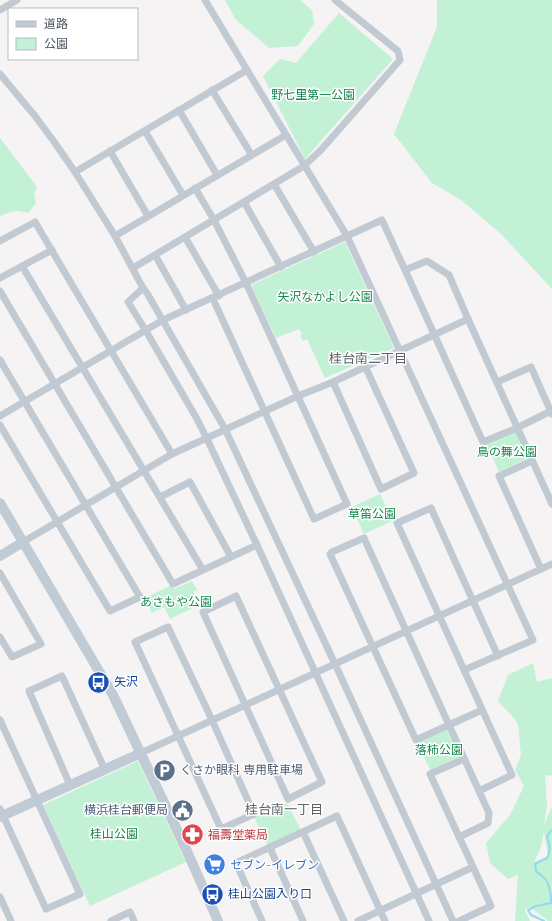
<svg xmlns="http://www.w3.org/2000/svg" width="552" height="921" font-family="Raleway,'Noto Sans JP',sans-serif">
<rect width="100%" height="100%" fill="#f5f3f3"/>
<g fill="#c3f1d5" fill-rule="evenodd">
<path d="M 225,0 L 300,0 L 312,10 L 314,24 L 298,46 L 269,48 L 236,20 Z"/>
<path d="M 437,0 L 552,0 L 552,289 L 500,233 L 461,200 L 432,183 L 394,134 L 437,27 Z"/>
<path d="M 339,13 L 393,59 L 305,159 L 263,76 L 280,59 L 296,63 Z"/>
<path d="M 0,138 L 37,187 L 34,194 L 36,203 L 28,213 C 17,210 11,211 0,216 Z"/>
<path d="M 345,242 L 394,348 L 325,378 L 307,339 L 303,341 L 300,336 L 302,334 L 299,329 L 276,338 L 252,287 L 253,284 Z"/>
<path d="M 516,431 L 528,458 L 499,472 L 486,444 Z"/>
<path d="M 380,494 L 392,521 L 364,534 L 352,507 Z"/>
<path d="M 192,581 L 197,590 L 193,592 L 199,605 L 170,619 L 164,607 L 152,613 L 145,598 L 172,585 L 174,589 Z"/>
<path d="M 533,663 L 537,682 L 552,678 L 552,776 L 545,775 L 547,806 L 544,825 L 552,806 L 552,921 L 548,921 L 530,907 L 525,910 L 530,921 L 515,921 L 518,875 L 508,879 L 490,863 L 486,843 L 510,815 L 524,786 L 515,770 L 521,755 L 518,724 L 514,718 L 498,701 L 508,675 ZM 544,831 L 548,856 L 534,862 L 541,847 Z"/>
<path d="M 447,730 L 460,756 L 457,758 L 430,770 L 418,743 Z"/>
<path d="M 138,761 L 186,862 L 90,906 L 43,805 Z"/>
<path d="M 287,803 L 301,830 L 267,845 L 254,817 Z"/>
</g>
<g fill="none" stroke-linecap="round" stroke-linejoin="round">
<path stroke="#90daee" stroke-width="2" d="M 544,921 L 531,915 L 528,910 L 536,906 L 551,903 C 552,898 549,884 546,880 C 543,876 539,874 536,871 L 535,864 C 538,862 544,860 547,858 C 551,852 550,843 547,838 L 549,833 L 552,830"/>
<g stroke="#c1cad2" stroke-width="7">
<path d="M 205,0 L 347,236 L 533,640 L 464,670"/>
<path d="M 0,10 L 17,0"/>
<path d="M 0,74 L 35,116 L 55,143 L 75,172 L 115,236 L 143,288 L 147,293 L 225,429 L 335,664 L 453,921"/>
<path d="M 212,90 L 251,154"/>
<path d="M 179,110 L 217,175"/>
<path d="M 145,131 L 183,195"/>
<path d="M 110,151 L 148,216"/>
<path d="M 75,172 L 247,70"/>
<path d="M 274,184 L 314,252"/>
<path d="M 195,188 L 214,220 L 246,283 L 270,335 L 347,504 L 314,519 L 213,299"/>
<path d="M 244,202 L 281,267"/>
<path d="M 115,236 L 286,135"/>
<path d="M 185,237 L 219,296"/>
<path d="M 0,241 L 35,222 L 172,454"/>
<path d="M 155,255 L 186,310"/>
<path d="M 22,266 L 203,570"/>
<path d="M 133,268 L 304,166 L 321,150 L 400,60 L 398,51 L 335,0"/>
<path d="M 405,270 L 483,442 L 517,428 L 551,411"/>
<path d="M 0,278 L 52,250"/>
<path d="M 143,288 L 128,302 L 146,331 L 197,419 L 207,439 L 257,545 L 429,921"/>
<path d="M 0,291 L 173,584 L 257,545"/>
<path d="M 0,360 L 140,597 L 110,611 L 0,425"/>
<path d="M 333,382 L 381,489 L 414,473 L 365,366"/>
<path d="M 497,382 L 531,367 L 552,414"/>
<path d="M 0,416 L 163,320 L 382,220 L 405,270 L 427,261 L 449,275 L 468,319 L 552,504"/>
<path d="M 532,461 L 499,476 L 541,569"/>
<path d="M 160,497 L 190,482 L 231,557"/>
<path d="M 23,542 L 172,454 L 298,396 L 333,382 L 468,319"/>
<path d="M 0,573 L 41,644 L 12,657 L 0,637"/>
<path d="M 236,596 L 322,782 L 288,799 L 203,612 Z"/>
<path d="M 168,627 L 212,720 L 254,814 L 221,829 L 135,642 Z"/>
<path d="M 0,720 L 80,894 L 46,909 L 0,809"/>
<path d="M 141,753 L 552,564"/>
<path d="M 70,785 L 29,691 L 62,676 L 105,770"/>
<path d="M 479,791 L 512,775 L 397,523 L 431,508 L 473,601 L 498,656"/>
<path d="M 303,832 L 344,921"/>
<path d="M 459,837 L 488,823 L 489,813 L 364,538 L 332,552 L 330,554 L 416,740 L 482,710"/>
<path d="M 270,848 L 303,921"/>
<path d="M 0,897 L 11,921"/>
<path d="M 111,921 L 130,912 L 134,921"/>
<path d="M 262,921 L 236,863 L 337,816 L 385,921"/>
<path d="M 358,921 L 473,867"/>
<path d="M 459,921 L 491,906 L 473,867 L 430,774 L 464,759"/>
</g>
<g stroke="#c1cbd6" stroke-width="10">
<path d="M 0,503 L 113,695 L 186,849 L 218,921"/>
<path d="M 0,556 L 23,542"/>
<path d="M 0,817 L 141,753"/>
</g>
</g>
<defs>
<symbol id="bus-disc" viewBox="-11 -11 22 22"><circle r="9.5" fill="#1a4fb4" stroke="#fff"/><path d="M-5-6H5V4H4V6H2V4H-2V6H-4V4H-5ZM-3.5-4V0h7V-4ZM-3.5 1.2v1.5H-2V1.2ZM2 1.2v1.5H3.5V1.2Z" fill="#fff"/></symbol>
<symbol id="parking-disc" viewBox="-11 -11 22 22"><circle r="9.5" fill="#5c6f8a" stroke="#fff"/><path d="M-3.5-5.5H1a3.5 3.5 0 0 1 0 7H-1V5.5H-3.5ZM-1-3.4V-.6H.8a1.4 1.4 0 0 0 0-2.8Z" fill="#fff"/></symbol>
<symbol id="civic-disc" viewBox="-11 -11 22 22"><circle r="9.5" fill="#5c6f8a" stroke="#fff"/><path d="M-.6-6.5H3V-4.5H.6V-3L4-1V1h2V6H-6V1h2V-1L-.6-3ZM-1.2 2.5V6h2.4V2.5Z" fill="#fff"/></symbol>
<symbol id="pharmacy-disc" viewBox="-11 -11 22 22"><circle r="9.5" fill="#e0444e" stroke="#fff"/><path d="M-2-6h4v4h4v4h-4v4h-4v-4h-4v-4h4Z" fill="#fff"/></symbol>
<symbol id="supermarket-disc" viewBox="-11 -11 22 22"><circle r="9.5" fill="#3f7fe0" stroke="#fff"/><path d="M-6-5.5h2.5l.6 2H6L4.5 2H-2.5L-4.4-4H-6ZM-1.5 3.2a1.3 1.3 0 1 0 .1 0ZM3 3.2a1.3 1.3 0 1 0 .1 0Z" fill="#fff"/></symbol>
</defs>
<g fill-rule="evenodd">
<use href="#bus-disc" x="86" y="670" width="25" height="25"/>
<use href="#parking-disc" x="152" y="758" width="25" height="25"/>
<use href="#civic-disc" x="170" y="798" width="25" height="25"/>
<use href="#pharmacy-disc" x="180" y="822" width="25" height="25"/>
<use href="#supermarket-disc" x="202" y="852" width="25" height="25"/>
<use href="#bus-disc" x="200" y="882" width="25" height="25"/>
</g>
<g text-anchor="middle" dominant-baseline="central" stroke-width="3" stroke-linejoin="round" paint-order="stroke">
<g font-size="12" fill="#17864f" stroke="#fff">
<text x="313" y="95">野七里第一公園</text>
<text x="325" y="297">矢沢なかよし公園</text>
<text x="507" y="452">鳥の舞公園</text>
<text x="372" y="514">草笛公園</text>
<text x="176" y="602">あさもや公園</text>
<text x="439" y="750">落柿公園</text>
<text x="114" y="834">桂山公園</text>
</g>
<g font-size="12" fill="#164399" stroke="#fff" text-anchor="start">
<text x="114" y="682">矢沢</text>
<text x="228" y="894">桂山公園入り口</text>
</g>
<g font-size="12" fill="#4e5e75" stroke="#fff" text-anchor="start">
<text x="180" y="770">くさか眼科 専用駐車場</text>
<text x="168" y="810" text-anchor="end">横浜桂台郵便局</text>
</g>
<g font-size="12" fill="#be3a42" stroke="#fff" text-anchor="start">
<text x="208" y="835">福壽堂薬局</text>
</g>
<g font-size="12" fill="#366cbe" stroke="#fff" text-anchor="start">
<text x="230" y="865">セブン-イレブン</text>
</g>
<g font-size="13" fill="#5f6368" stroke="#fff">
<text x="368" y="358">桂台南二丁目</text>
<text x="284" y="809">桂台南一丁目</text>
</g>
</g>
<rect x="8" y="8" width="130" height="52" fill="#ffffff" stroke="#b7bbc0"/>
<rect x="16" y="21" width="20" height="6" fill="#c1cbd6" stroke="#b7bbc0"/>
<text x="44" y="28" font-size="12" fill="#4a5661">道路</text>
<rect x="16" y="38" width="20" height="12" fill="#c3f1d5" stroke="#b7bbc0"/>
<text x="44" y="48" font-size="12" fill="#4a5661">公園</text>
</svg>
